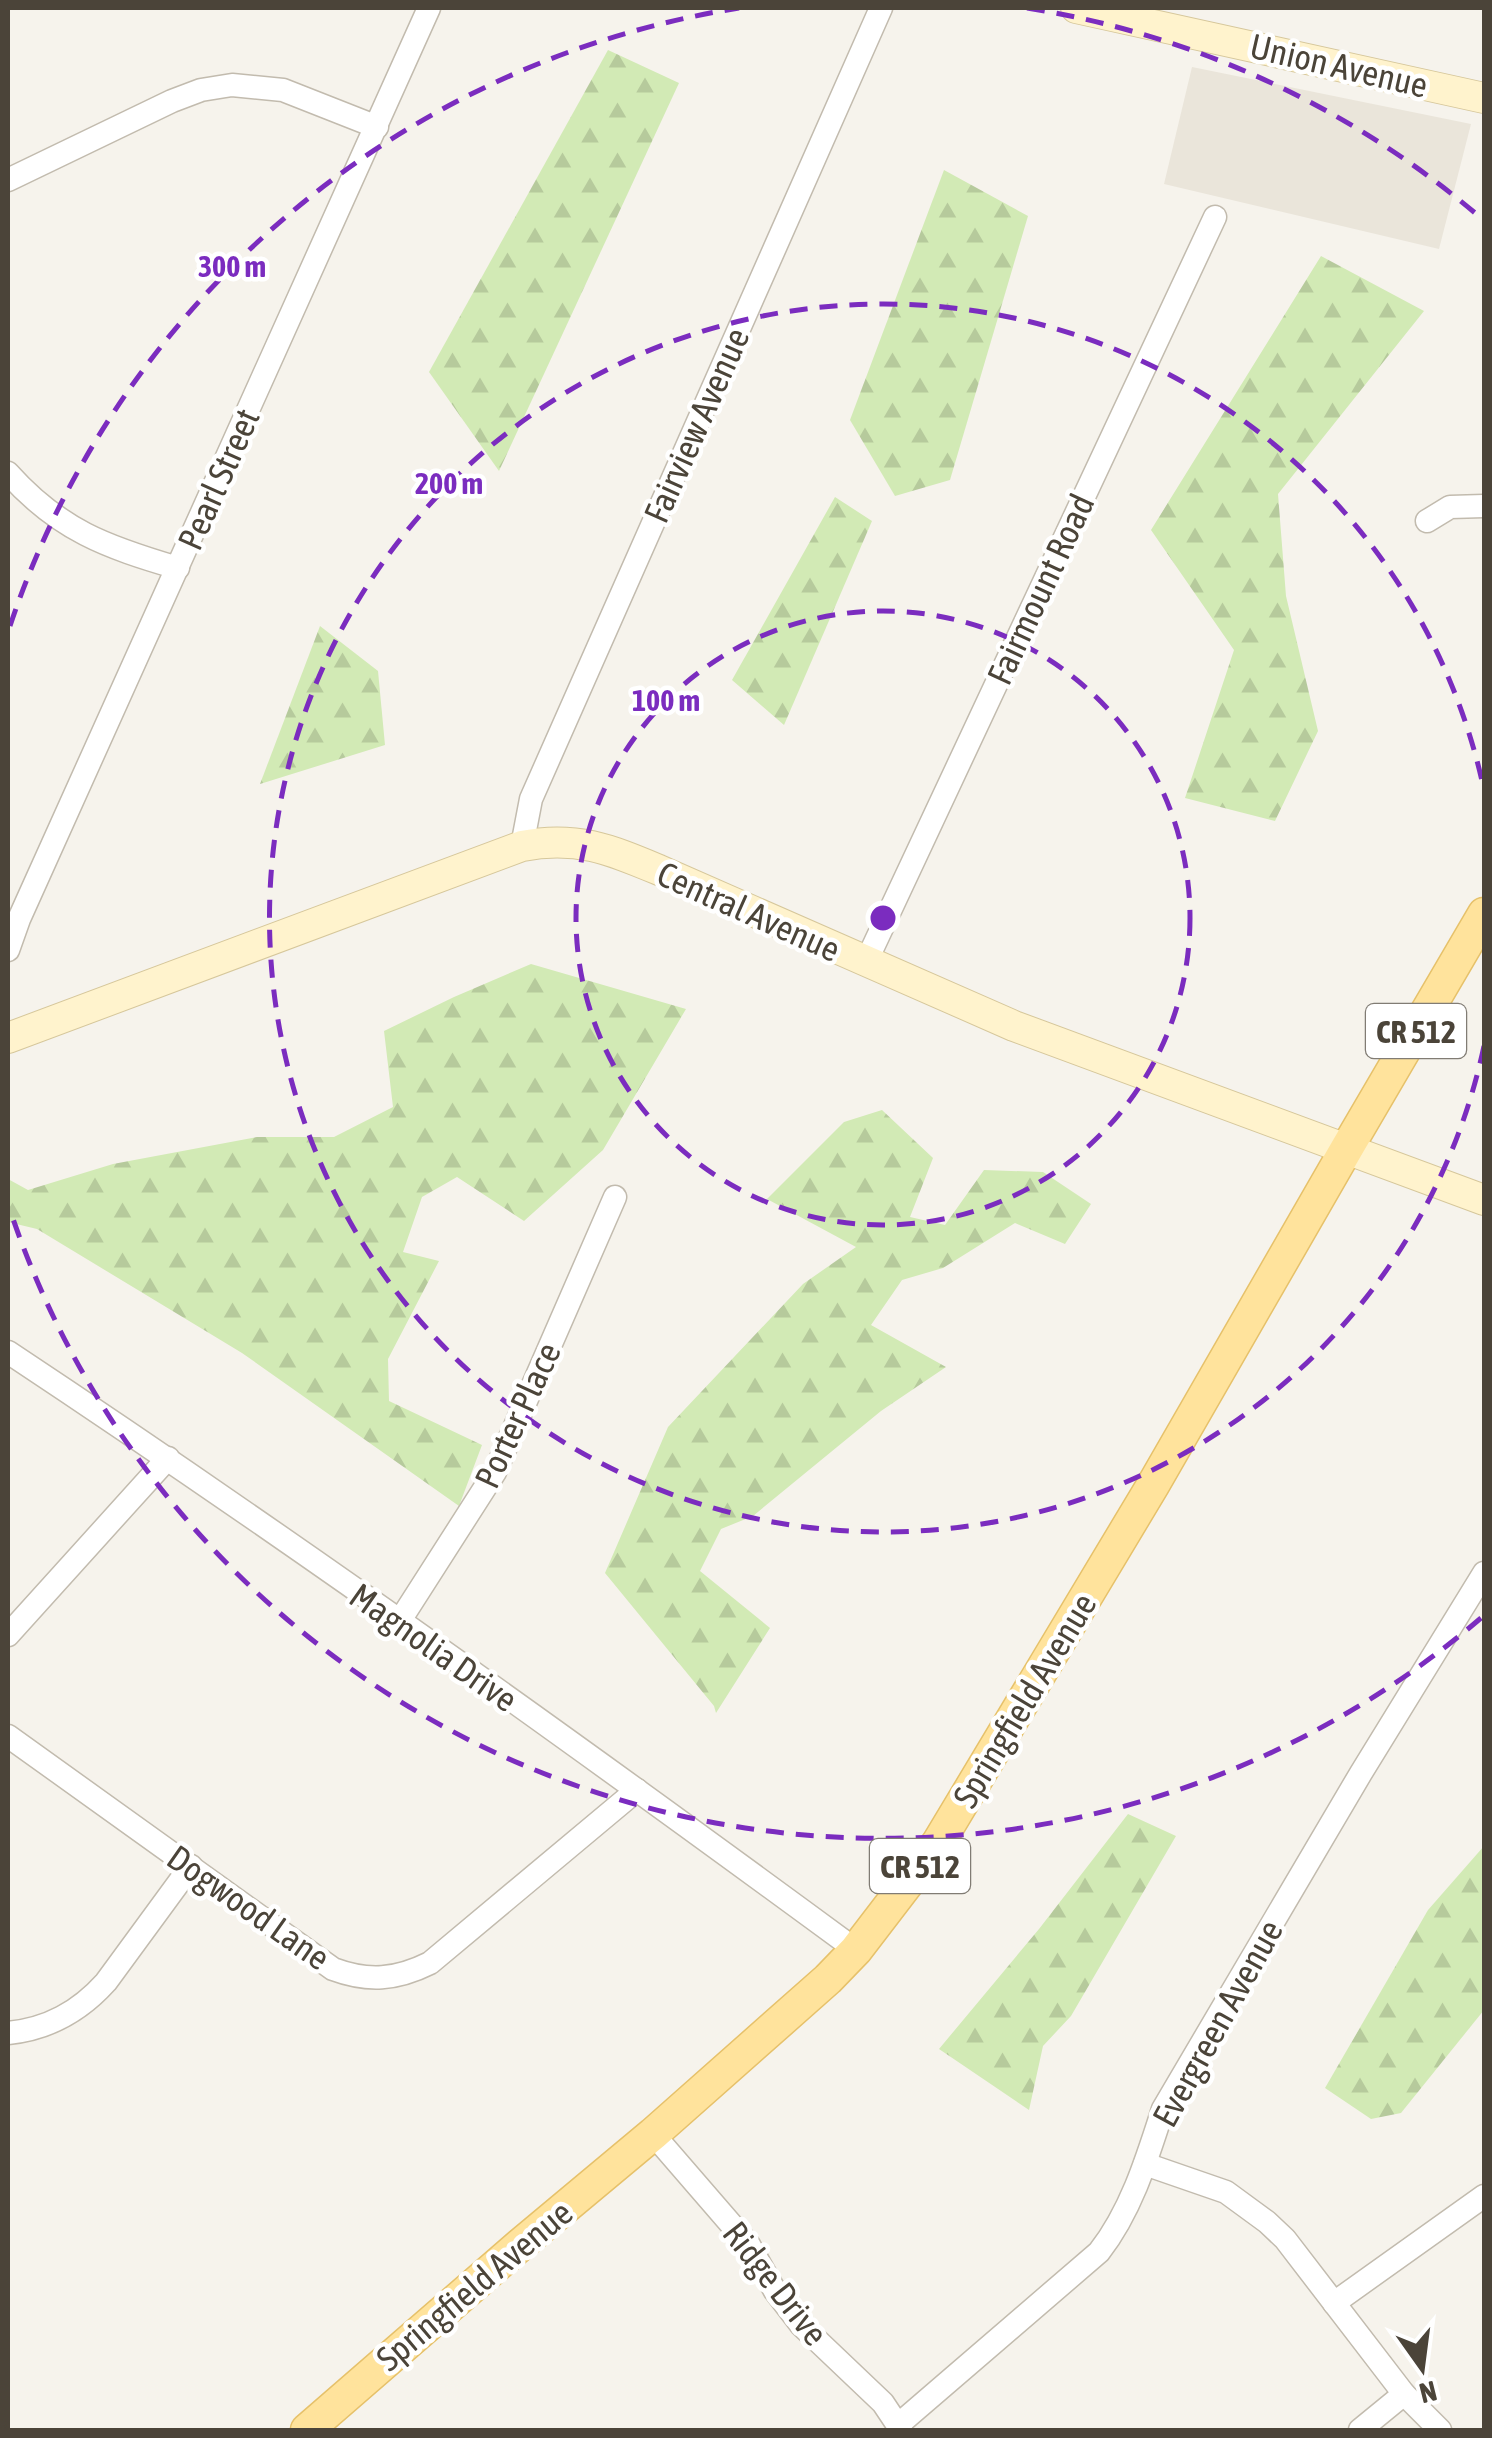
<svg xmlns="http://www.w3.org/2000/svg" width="1492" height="2438" font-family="'Asap Condensed',sans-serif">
<defs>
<pattern id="forest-firs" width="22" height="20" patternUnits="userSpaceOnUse" patternTransform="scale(2.5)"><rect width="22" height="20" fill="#d2eab5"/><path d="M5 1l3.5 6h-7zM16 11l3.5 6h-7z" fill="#b6ca9c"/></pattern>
</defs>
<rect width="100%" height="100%" fill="#f6f3ec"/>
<path fill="#eae5da" d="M 1192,67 L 1471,124 L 1439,249 L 1164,184 Z"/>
<g fill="url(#forest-firs)">
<path d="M 608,50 L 679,83 L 499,471 L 429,372 Z"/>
<path d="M 944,170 L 1028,216 L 950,480 L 895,496 L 850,420 Z"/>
<path d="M 1321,256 L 1424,311 L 1278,494 L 1286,596 L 1318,731 L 1275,821 L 1185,798 L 1234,650 L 1151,530 Z"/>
<path d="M 835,497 L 872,521 L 784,725 L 732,680 Z"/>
<path d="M 320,626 L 378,671 L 385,745 L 260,784 Z"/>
<path d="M 531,964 L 686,1009 L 603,1150 L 524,1221 L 457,1177 L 422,1197 L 403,1252 L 439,1261 L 388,1359 L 389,1401 L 482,1445 L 459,1506 L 242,1353 L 37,1229 L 8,1222 L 8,1179 L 28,1190 L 113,1164 L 257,1137 L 334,1137 L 393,1107 L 384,1031 L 454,997 Z"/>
<path d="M 882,1110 L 933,1158 L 910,1217 L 945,1225 L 984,1170 L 1043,1172 L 1091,1204 L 1065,1244 L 1015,1223 L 943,1268 L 902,1280 L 871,1325 L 946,1367 L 881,1411 L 753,1516 L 721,1529 L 700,1571 L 770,1628 L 716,1713 L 714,1706 L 605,1573 L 668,1427 L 803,1284 L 856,1247 L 767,1199 L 844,1122 Z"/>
<path d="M 1128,1814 L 1176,1836 L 1071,2016 L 1043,2046 L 1029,2110 L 939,2049 L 1039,1929 Z"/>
<path d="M 1484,1846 L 1484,2010 L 1401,2113 L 1371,2119 L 1325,2088 L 1428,1910 Z"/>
</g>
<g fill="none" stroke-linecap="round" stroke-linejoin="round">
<defs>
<g id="street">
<path d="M 8,180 L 172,101 L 201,90 L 232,85 L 283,90 L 377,127"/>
<path d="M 8,473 C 59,530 106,547 178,568"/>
<path d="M 1427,521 L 1450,507 L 1484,506"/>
<path d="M 522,846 L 531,799 L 881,8"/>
<path d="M 8,950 L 19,919 L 429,8"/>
<path d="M 866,962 L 1215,217"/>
<path d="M 8,1352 C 296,1543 577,1745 856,1950"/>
<path d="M 399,1622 L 495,1472 L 615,1197"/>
<path d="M 8,1635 L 168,1458"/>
<path d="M 8,1736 L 333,1969 C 368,1982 396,1980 430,1963 L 637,1790"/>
<path d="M 8,2033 C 48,2029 79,2012 106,1982 L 191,1866"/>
<path d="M 653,2134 L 749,2245 L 775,2291 L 801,2325 L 883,2403 L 901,2430"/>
<path d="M 1145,2164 L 1226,2192 L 1267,2222 L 1285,2239 L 1404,2394 L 1440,2430"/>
<path d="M 1334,2303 L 1484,2196"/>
<path d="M 898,2425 L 1099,2252 C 1131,2211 1147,2159 1163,2109 L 1361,1773 L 1484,1573"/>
<path d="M 1360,2430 L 1404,2394"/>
</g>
<g id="secondary">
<path d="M 1076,8 L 1484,98"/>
<path d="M 8,1038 L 522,846 C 576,835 611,850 659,870 L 1014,1026 L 1484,1200"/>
</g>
<path id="primary" d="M 307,2430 L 520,2245 L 653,2134 L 828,1979 L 856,1950 L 938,1843 L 1153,1485 L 1347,1148 L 1484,914"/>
</defs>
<use href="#street" stroke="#c2bbae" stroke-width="25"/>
<use href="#secondary" stroke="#d6c79b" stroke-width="32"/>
<use href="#primary" stroke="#e6c16a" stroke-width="35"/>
<use href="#street" stroke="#fff" stroke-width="22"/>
<use href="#secondary" stroke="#fff3cd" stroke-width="30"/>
<use href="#primary" stroke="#ffe39c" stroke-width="32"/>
</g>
<g fill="none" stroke="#7b2cbf" stroke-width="5" stroke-dasharray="18 12">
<circle cx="883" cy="918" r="307"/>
<path d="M1484 1046A614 614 0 1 1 1484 790"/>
<path d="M1481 1618A921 921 0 0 1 10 1210M10 626A921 921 0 0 1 739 8M1027 8A921 921 0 0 1 1481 218"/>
</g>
<g text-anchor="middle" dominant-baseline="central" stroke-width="9" stroke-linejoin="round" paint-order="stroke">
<g fill="#fff" stroke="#817c74" stroke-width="2.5">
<rect x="1366" y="1004" width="100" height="54" rx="8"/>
<rect x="870" y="1839" width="100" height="54" rx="8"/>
</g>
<g font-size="32" font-weight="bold" fill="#4b4439">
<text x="1416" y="1031">CR 512</text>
<text x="920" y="1866">CR 512</text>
</g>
<g font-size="35" fill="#4b4439" stroke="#fff">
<text transform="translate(1339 65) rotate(13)">Union Avenue</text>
<text transform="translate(696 425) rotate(-66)">Fairview Avenue</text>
<text transform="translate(218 479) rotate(-66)">Pearl Street</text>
<text transform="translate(1040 589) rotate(-65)">Fairmount Road</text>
<text transform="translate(749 911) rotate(24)">Central Avenue</text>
<text transform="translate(517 1415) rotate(-65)">Porter Place</text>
<text transform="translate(434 1647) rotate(35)">Magnolia Drive</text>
<text transform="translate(1024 1700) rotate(-59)">Springfield Avenue</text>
<text transform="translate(249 1907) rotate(35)">Dogwood Lane</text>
<text transform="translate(1217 2023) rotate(-61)">Evergreen Avenue</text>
<text transform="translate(776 2283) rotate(52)">Ridge Drive</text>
<text transform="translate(474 2285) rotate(-40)">Springfield Avenue</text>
</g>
</g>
<circle cx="883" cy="918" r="15" fill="#7b2cbf" stroke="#fff" stroke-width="5"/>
<g font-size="30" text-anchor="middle" font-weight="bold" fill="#7b2cbf" stroke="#fff" stroke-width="9" stroke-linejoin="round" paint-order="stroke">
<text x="232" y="277">300 m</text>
<text x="449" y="494">200 m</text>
<text x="666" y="711">100 m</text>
</g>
<rect width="1492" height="2438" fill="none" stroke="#4b4439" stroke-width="20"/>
<g transform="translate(1422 2368) rotate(166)" stroke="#ffffff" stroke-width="8" paint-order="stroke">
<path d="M0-8L18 38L0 25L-18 38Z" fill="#4b4439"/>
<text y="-15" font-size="28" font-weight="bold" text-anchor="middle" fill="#4b4439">N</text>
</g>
</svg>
